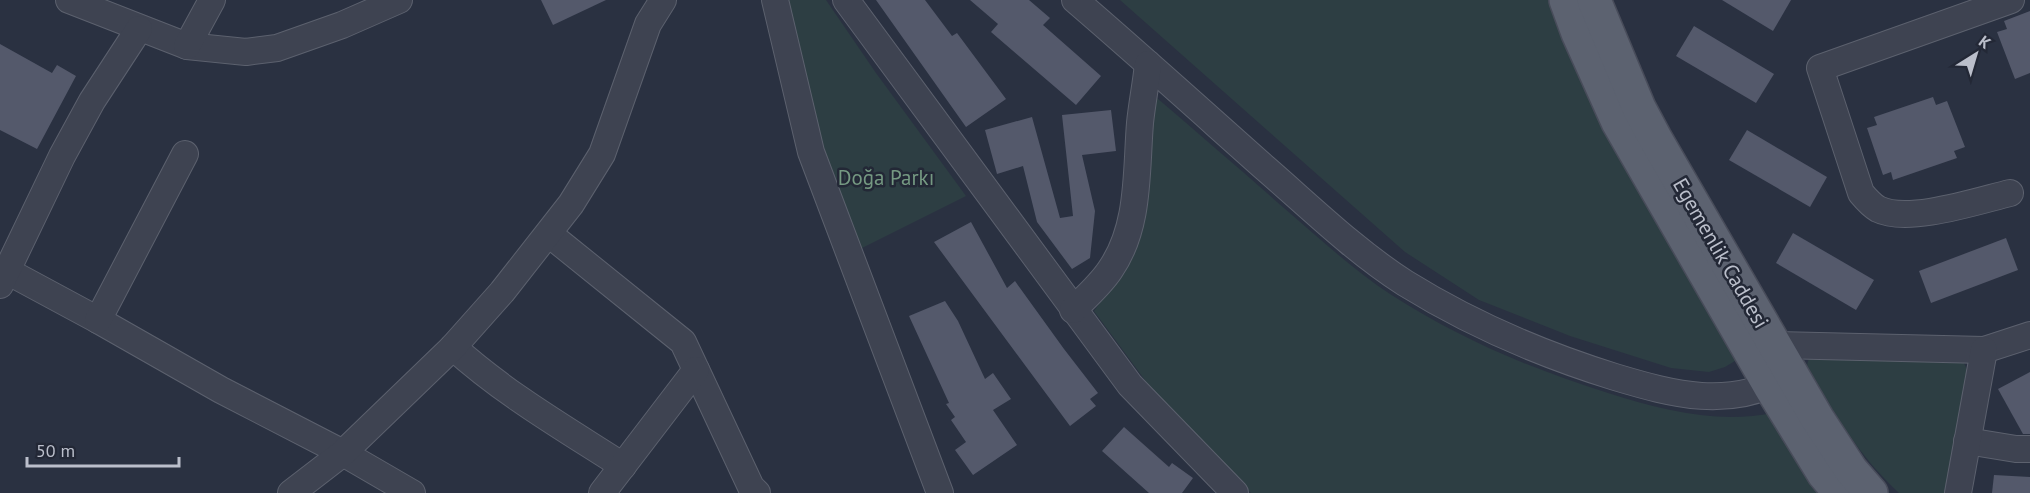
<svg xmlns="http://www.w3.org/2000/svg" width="2030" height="493" font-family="'PT Sans',sans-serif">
<rect width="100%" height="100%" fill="#2a3141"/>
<g fill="#2d3e43">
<path d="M 787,0 L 826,0 L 876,73 L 966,196 L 860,249 L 838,198 L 793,36 Z"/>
<path d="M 1120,0 L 1552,0 L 1740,358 L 1725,367 L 1709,372 L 1671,368 L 1570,336 L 1479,300 L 1405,252 Z"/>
<path d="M 1157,98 C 1199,134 1242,171 1284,208 C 1318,237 1352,269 1390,294 C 1458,338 1531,369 1608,393 C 1662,410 1717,424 1773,413 L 1824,493 L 1251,493 L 1167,410 L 1094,311 L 1119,277 L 1147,188 L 1152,157 L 1151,122 Z"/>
<path d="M 1809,358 L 1964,363 L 1967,370 L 1967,384 L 1946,493 L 1899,493 C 1859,456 1833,413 1807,365 Z"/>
</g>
<g fill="#54596b">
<path d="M 541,0 L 606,0 L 553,25 Z"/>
<path d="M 876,0 L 925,0 L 952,36 L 957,33 L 1006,99 L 966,127 Z"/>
<path d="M 970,0 L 1029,0 L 1050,18 L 1043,25 L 1101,76 L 1076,105 L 991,32 L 998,24 Z"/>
<path d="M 1722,0 L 1791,0 L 1773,31 Z"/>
<path d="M 2030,11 L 2030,73 L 2015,79 L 1997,32 L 2007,29 L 2004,21 Z"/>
<path d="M 1694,26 L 1774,74 L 1756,103 L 1676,56 Z"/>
<path d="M 0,44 L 52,73 L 57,65 L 76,76 L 37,149 L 0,130 Z"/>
<path d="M 1933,97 L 1936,105 L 1947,101 L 1965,147 L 1954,151 L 1957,158 L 1893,180 L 1891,172 L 1883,175 L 1867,128 L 1877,125 L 1874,117 Z"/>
<path d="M 1111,110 L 1116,151 L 1082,155 L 1095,211 L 1090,258 L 1072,269 L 1037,222 L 1023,166 L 997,174 L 985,130 L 1032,117 L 1060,218 L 1073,216 L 1062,115 Z"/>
<path d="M 1747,130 L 1827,177 L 1810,207 L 1729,160 Z"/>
<path d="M 971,222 L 1007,288 L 1015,281 L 1064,349 L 1098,393 L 1090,399 L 1096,406 L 1070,426 L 934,242 Z"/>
<path d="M 1793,233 L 1874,280 L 1856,310 L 1776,263 Z"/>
<path d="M 2006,238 L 2018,270 L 1931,303 L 1919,271 Z"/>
<path d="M 945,301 L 958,321 L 985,379 L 993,373 L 1011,399 L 993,410 L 1017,445 L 973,475 L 955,450 L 966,442 L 951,420 L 955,417 L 946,404 L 949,403 L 909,316 Z"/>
<path d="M 2030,372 L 2030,434 L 2023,434 L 1998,389 Z"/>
<path d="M 1124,427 L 1169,467 L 1172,463 L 1193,478 L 1182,493 L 1149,493 L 1102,451 Z"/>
<path d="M 1994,475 L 2030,477 L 2030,493 L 1992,493 Z"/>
</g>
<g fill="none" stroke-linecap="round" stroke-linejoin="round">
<defs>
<g id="minor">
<path d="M 69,0 L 187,46 L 246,52 L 277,48 L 342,25 L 399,0"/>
<path d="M 775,0 L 811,152 L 940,493"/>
<path d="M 846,0 L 1130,385 L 1235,493"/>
<path d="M 1075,0 C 1139,55 1202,112 1265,168 C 1310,207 1355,251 1405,283 C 1471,324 1541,354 1615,377 C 1675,395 1728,409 1786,378"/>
<path d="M 187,46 L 212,0"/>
<path d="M 2010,193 C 1977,201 1908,224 1878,209 C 1871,205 1866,199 1861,193 L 1820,68 L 2011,0"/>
<path d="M 549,234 L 683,342 L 751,487 L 757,493"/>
<path d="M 7,271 L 98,320 L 221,390 L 343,453 L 412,493"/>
<path d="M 0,285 L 62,156 L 92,101 L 139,29"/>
<path d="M 1073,310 C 1086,297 1100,285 1110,270 C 1140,227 1136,172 1140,123 C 1142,103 1146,84 1148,64"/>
<path d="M 98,320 L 185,154"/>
<path d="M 1775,345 L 1984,350 L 2030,335"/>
<path d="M 453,347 C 505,394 564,428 623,466"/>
<path d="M 1967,441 L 2016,449 L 2030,449"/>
<path d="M 291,493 L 343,453 L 453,347 L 502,292 L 571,204 L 602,154 L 648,24 L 663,0"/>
<path d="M 602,493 L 696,370"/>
<path d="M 1958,493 L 1984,350"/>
</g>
<g id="major">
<path d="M 1566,0 L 1578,33 L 1618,122 L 1770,386 L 1824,474 L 1840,493"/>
<path d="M 1594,0 L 1639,108 L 1655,138 L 1817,418 L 1851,470 L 1871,493"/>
</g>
</defs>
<use href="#minor" stroke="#5c616e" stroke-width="28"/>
<use href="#major" stroke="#484c5a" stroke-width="36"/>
<use href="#minor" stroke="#3e4351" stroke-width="26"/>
<use href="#major" stroke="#5c6270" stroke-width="33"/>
</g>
<g text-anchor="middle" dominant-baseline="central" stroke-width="5" stroke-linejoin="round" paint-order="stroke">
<g font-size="21" fill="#759982" stroke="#232836">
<text x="886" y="177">Doğa Parkı</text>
</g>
<g font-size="21" fill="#bbbfcb" stroke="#232836">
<text transform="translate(1721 253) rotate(60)">Egemenlik Caddesi</text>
</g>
</g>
<g transform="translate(1976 54) rotate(37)" stroke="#232836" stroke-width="4.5" paint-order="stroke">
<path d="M0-4.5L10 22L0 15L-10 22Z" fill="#bbbfcb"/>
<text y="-9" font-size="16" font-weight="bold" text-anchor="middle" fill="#bbbfcb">K</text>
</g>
<path d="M27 457v9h152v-9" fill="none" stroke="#bbbfcb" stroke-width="3"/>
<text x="36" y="457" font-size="18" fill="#bbbfcb" stroke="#232836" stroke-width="4.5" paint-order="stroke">50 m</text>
</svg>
